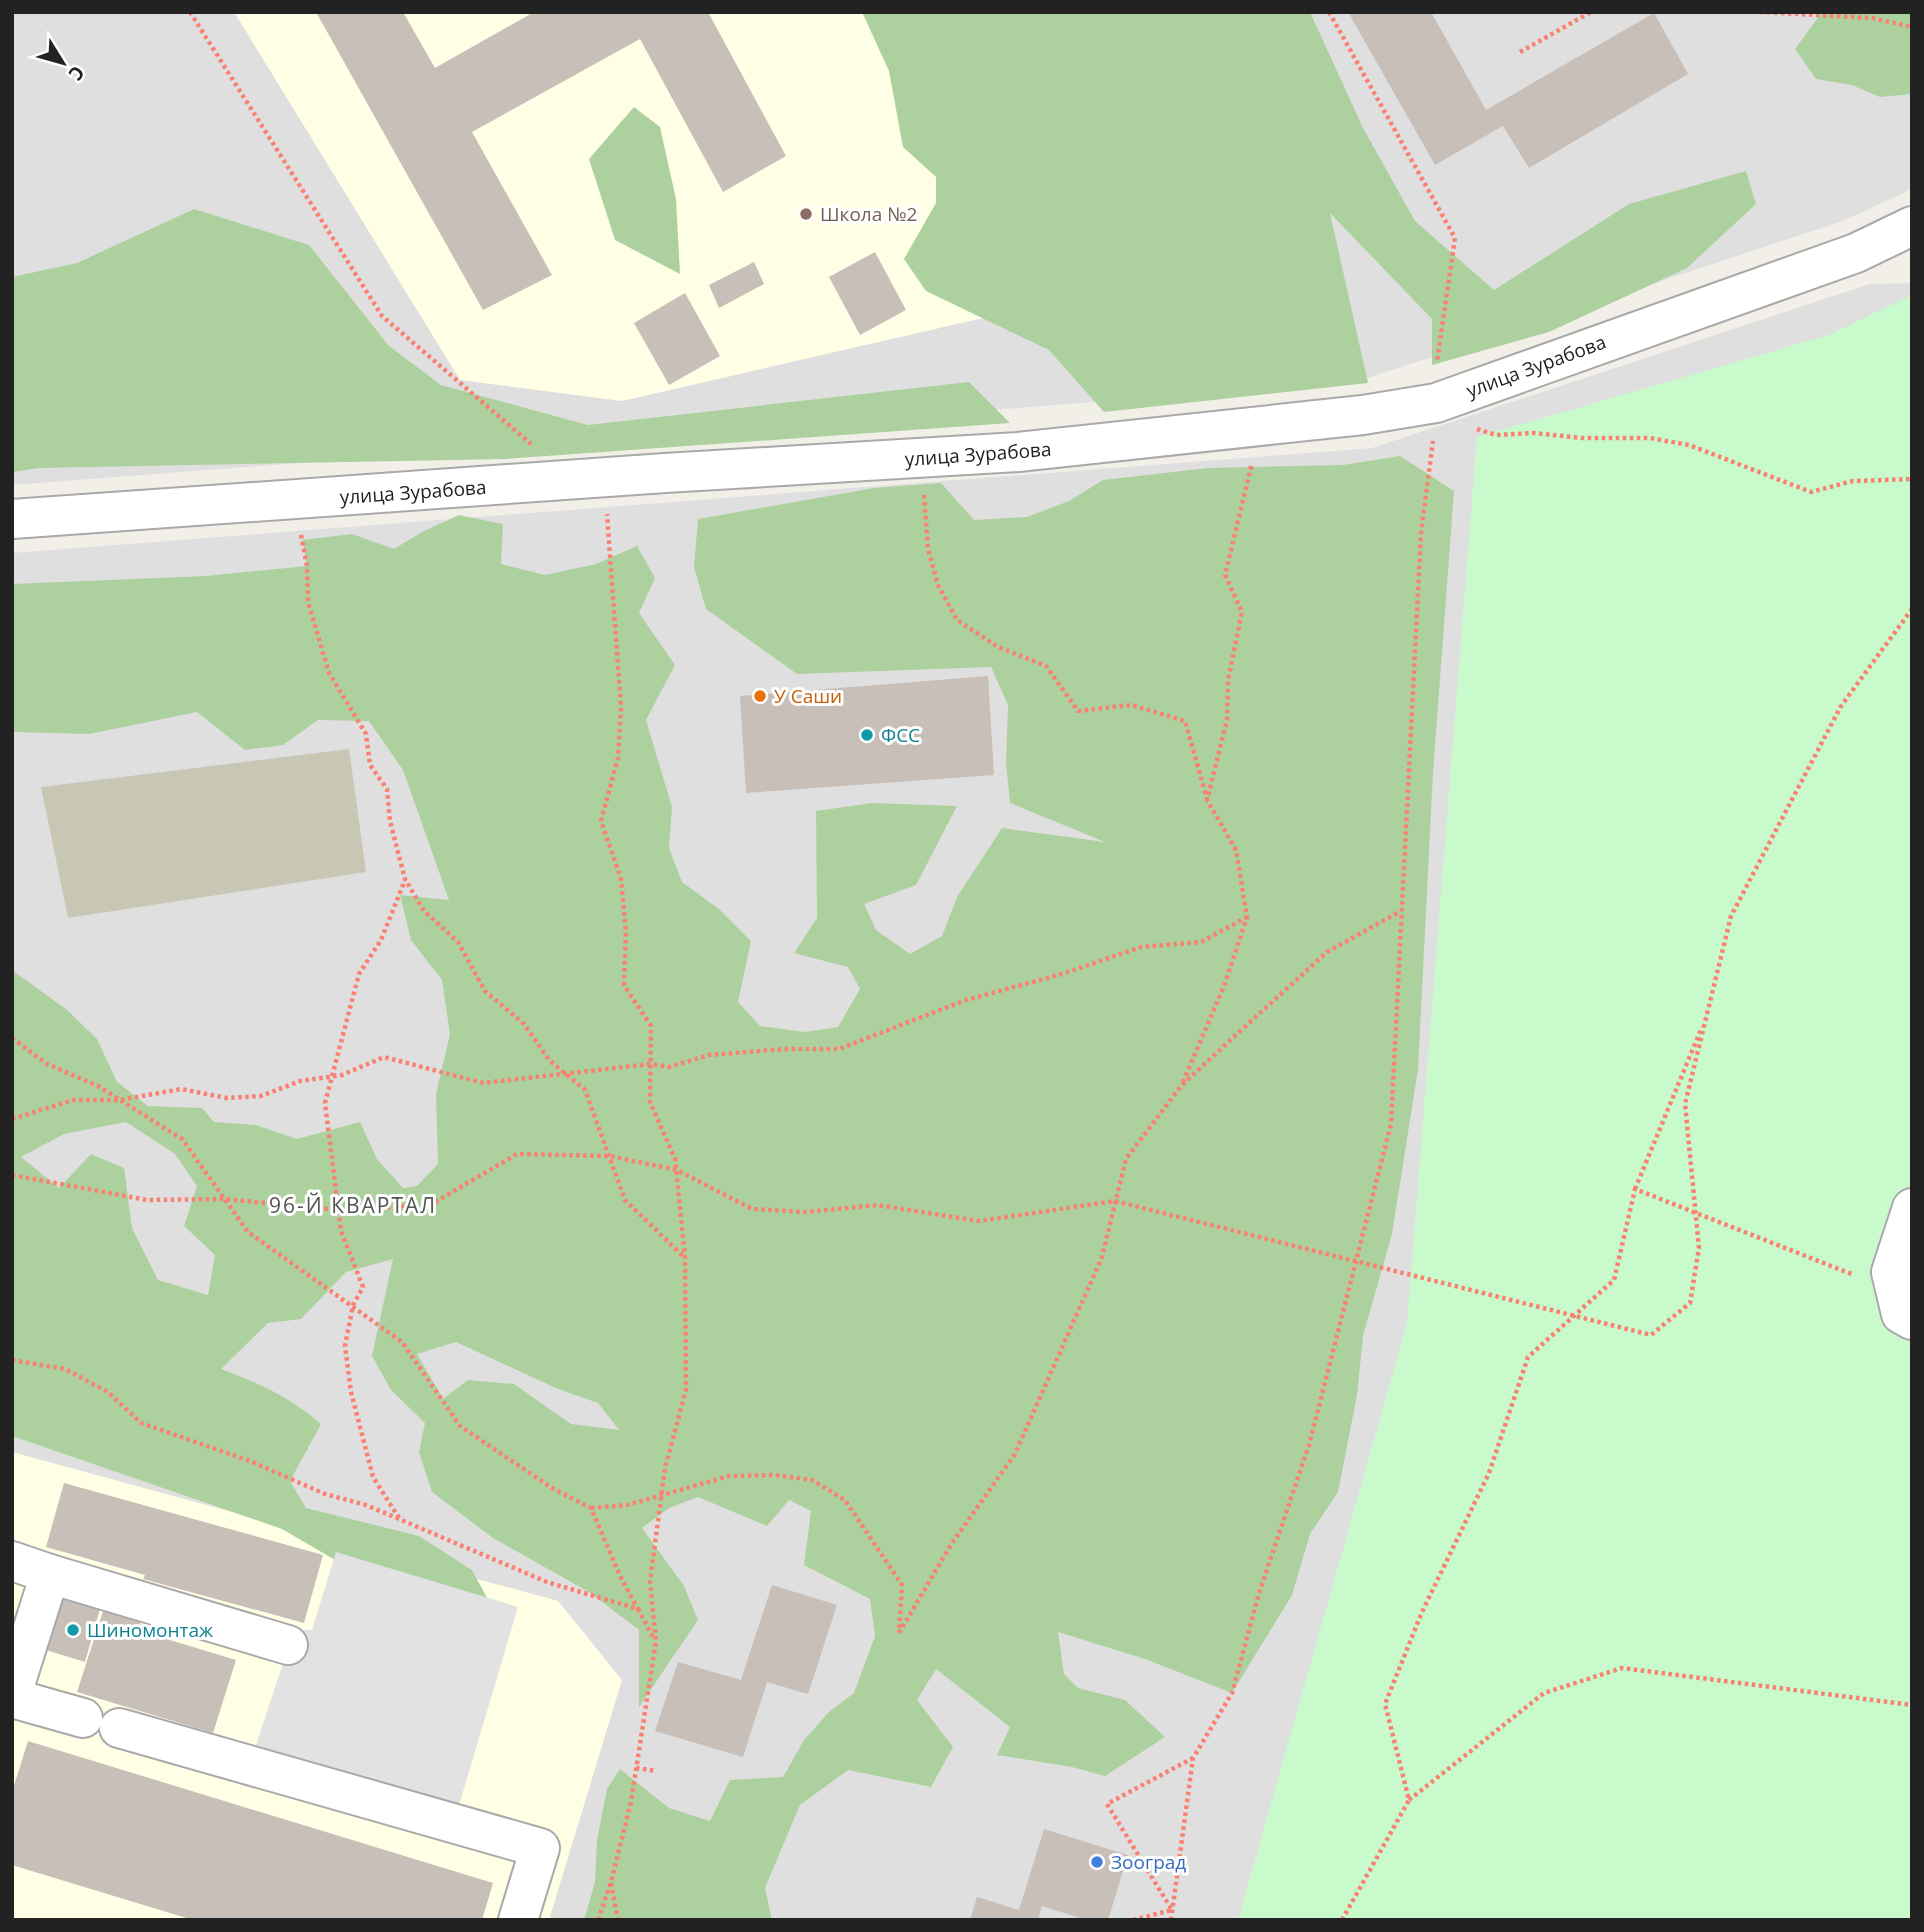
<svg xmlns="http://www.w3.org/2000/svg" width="1924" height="1932" font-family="'Open Sans',sans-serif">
<rect width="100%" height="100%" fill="#f2efe9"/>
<g fill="#e0dfdf">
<path d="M 12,12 L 1912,12 L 1912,189 L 1843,221 L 1356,382 L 12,485 Z"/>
<path d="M 1912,283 L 1912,1920 L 12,1920 L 12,553 L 1372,448 L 1870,284 Z"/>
</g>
<g fill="#ffffe5">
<path d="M 234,12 L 1286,12 L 1149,280 L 622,401 L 460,380 Z"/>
<path d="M 12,1452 L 558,1601 L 622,1680 L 549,1920 L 12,1920 Z"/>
</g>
<path fill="#c7c7b4" d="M 349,749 L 366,872 L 68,918 L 41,787 Z"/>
<g fill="#add19e" fill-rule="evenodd">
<path d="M 862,12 L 1310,12 L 1363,128 L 1415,221 L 1494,290 L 1629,204 L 1746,171 L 1756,204 L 1687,268 L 1549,332 L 1432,365 L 1432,319 L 1330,213 L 1368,383 L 1104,412 L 1049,350 L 926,291 L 904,259 L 936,203 L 936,177 L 903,147 L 889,71 Z"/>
<path d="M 1822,12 L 1912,12 L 1912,94 L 1880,97 L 1852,85 L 1816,79 L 1795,49 Z"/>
<path d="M 634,107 L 660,127 L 676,199 L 680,274 L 615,240 L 589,159 Z"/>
<path d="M 194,209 L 309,245 L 389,346 L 441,385 L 588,425 L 969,382 L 1010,423 L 506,459 L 39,468 L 12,472 L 12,277 L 77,263 Z"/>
<path d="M 1400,456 L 1454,491 L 1433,773 L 1418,1069 L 1392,1234 L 1363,1336 L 1357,1395 L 1338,1492 L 1310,1534 L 1292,1595 L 1232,1693 L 1145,1659 L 1058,1632 L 1064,1674 L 1078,1688 L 1125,1700 L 1165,1737 L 1105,1776 L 1072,1767 L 997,1755 L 1010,1727 L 936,1669 L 917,1700 L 953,1747 L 931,1787 L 848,1770 L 800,1805 L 765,1888 L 772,1920 L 584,1920 L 595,1882 L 597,1840 L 607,1789 L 620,1769 L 669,1808 L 710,1821 L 730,1780 L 783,1777 L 804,1740 L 830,1711 L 854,1693 L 875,1636 L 870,1599 L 804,1565 L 811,1511 L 789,1500 L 767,1526 L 698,1497 L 669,1508 L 642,1528 L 684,1586 L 698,1620 L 639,1707 L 639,1630 L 589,1592 L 493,1538 L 432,1492 L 419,1452 L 425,1423 L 391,1390 L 372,1356 L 393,1259 L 346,1272 L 301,1319 L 268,1323 L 221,1369 C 259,1383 290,1397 321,1424 L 290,1481 L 306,1508 L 419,1536 L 472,1570 L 506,1633 L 395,1595 L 282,1529 L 12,1436 L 12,970 L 67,1010 L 97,1039 L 117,1082 L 148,1106 L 202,1108 L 214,1122 L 256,1125 L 297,1139 L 360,1122 L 377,1159 L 403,1188 L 417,1186 L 438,1164 L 436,1094 L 450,1034 L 442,980 L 411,940 L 400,895 L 449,900 L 403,770 L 369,721 L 318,720 L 283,745 L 245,750 L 197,712 L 89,734 L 12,732 L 12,584 L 206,576 L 307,566 L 302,540 L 352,534 L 394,549 L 422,532 L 459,515 L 503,524 L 501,564 L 545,575 L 596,564 L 637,546 L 655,578 L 639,613 L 675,665 L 646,720 L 672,807 L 669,848 L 682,882 L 720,910 L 751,941 L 738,1002 L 760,1026 L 805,1032 L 838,1027 L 860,989 L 848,967 L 794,953 L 817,918 L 816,811 L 872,803 L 957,806 L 916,885 L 864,904 L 876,930 L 910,954 L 942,936 L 957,897 L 1002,828 L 1105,842 L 1010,803 L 1006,763 L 1008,705 L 991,667 L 797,674 L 706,609 L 694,567 L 698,519 L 874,488 L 941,483 L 974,520 L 1027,517 L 1069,501 L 1103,480 L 1208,468 L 1343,465 ZM 126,1122 L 175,1154 L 197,1186 L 184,1226 L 215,1255 L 208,1295 L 158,1280 L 132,1228 L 124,1168 L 91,1154 L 59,1188 L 21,1157 L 64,1134 ZM 456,1342 L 558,1389 L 598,1403 L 619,1430 L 571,1424 L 514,1384 L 468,1380 L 443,1399 L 417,1354 Z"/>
</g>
<path fill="#c8facc" d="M 1912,295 L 1912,1920 L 1238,1920 L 1407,1323 L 1477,437 L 1829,335 Z"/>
<path fill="#e2e2e2" d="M 336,1552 L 518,1607 L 457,1812 L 253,1754 L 294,1630 L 312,1630 Z"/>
<g fill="#c7bfb8">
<path d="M 316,12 L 403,12 L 435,68 L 534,12 L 708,12 L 786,156 L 723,192 L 640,39 L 472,132 L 552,275 L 483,310 Z"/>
<path d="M 1348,12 L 1431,12 L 1486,110 L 1654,13 L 1688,74 L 1529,168 L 1503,126 L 1435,165 Z"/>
<path d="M 875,252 L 906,310 L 860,335 L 829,277 Z"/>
<path d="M 754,262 L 764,284 L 719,308 L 709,285 Z"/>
<path d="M 685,293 L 720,356 L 669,385 L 634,323 Z"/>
<path d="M 988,676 L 994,775 L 746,793 L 740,696 Z"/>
<path d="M 64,1483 L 323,1555 L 304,1623 L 143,1579 L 145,1575 L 46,1547 Z"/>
<path d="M 772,1585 L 837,1605 L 808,1694 L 767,1682 L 743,1757 L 655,1731 L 678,1662 L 741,1680 Z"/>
<path d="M 62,1597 L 100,1609 L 85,1662 L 46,1650 Z"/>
<path d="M 106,1602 L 131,1611 L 147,1633 L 236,1660 L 213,1733 L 77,1692 Z"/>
<path d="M 28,1741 L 493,1883 L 482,1920 L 193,1920 L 12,1865 L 12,1792 Z"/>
<path d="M 1044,1829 L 1128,1855 L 1108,1920 L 1087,1920 L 1042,1906 L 1038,1920 L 970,1920 L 977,1897 L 1019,1910 Z"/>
</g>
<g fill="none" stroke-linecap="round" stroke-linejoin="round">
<defs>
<g id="minor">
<path d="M 12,519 L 665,473 L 1018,452 L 1363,415 L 1436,403 L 1856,253 L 1912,226"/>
<path d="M 1912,1208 L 1891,1272 L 1901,1314 L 1912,1320"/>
<path d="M 12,1561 L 50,1574 L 12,1694"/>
<path d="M 50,1574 L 288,1645"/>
<path d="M 12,1698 L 83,1718"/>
<path d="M 119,1728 L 540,1848 L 518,1920"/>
</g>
</defs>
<use href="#minor" stroke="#a9a9a9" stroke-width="42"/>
<g stroke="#fa8072" stroke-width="4.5" stroke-dasharray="3.5 3.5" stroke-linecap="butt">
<path d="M 190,12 L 382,316 L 531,444"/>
<path d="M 1329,12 L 1455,238 L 1437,362"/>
<path d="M 1760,12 L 1872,18 L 1912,27"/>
<path d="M 1520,52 L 1591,12"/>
<path d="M 1477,429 L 1496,435 L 1534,433 L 1582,438 L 1650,438 L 1689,445 L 1811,492 L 1853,481 L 1912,479"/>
<path d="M 924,495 L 928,549 L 938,585 L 957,620 L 998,647 L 1046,666 L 1078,711 L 1131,705 L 1185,721 L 1207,799"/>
<path d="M 301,535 L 307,566 L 308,602 L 329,673 L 366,734 L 370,765 L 387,789 L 390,821 L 405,879 L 424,911 L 458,942 L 485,991 L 524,1024 L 549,1060 L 585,1090 L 625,1200 L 684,1257"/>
<path d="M 12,1038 L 47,1064 L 98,1086 L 182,1139 L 248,1232 L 402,1342 L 460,1426 L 552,1488 L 591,1508 L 620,1576 L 638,1609"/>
<path d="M 1183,1082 L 1224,986 L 1247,917 L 1236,850 L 1207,800 L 1227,720 L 1228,680 L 1242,612 L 1225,575 L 1252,463"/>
<path d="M 12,1119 L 73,1100 L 120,1100 L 181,1089 L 227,1098 L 261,1096 L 300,1081 L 342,1075 L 384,1057 L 483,1083 L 650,1064 L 669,1067 L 709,1055 L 784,1049 L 839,1049 L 966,1000 L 1062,974 L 1141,947 L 1201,942 L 1247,917"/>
<path d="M 12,1175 L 147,1200 L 224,1199 L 339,1210 L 430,1205 L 517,1154 L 609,1156 L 677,1170 L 752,1209 L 806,1212 L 877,1205 L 979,1221 L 1115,1201 L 1651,1335 L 1690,1303 L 1699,1248 L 1685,1104 L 1731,916 L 1841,706 L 1912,609"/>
<path d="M 1635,1189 L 1702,1027"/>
<path d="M 12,1360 L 65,1369 L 108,1392 L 141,1423 L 250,1461 L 325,1494 L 366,1505 L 547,1582 L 638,1609 L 654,1639"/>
<path d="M 591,1508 L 627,1505 L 729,1476 L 775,1475 L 812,1480 L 845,1500 L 902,1585 L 899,1632"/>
<path d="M 399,1518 L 373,1477 L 351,1392 L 345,1346 L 353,1305 L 363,1287 L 341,1231 L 325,1103 L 359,974 L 381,940 L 405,880"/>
<path d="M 899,1633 L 952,1543 L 1015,1454 L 1102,1257 L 1126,1159 L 1181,1086 L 1250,1022 L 1327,952 L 1399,912"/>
<path d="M 636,1768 L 656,1771"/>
<path d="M 1409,1800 L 1544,1693 L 1622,1668 L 1912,1705"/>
<path d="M 611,1883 L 618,1920"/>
<path d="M 598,1920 L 611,1882 L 631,1802 L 656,1641 L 650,1582 L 665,1468 L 686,1390 L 685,1257 L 675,1159 L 650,1102 L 651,1026 L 624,985 L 626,932 L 621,879 L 601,821 L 618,758 L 621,707 L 607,514"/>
<path d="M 1133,1920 L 1172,1910 L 1107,1804 L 1193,1758"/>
<path d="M 1171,1920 L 1193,1758 L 1232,1693 L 1259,1593 L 1309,1445 L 1391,1124 L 1421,533 L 1433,441"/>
<path d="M 1342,1920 L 1409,1800 L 1385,1704 L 1422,1612 L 1489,1473 L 1528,1357 L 1614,1280 L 1635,1189 L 1854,1275"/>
</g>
<use href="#minor" stroke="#fff" stroke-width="38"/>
</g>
<circle fill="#8d6e63" stroke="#fff" stroke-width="2.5" cx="806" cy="214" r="7"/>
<circle fill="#e8710a" stroke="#fff" stroke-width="2.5" cx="760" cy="696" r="7"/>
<g fill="#0f9aa8" stroke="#fff" stroke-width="2.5">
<circle cx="867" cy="735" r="7"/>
<circle cx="73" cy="1630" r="7"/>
</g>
<circle fill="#3f7fe0" stroke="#fff" stroke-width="2.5" cx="1097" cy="1862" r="7"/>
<g text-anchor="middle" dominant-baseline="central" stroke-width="6" stroke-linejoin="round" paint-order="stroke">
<g font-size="19" fill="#785e54" stroke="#fff" text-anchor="start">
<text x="820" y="214">Школа №2</text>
</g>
<g font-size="19" fill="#222" stroke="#fff">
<text transform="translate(1536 366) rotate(-20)">улица Зурабова</text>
<text transform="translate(978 454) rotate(-4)">улица Зурабова</text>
<text transform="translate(413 492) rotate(-4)">улица Зурабова</text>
</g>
<g font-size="19" fill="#c56008" stroke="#fff" text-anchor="start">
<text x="774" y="696">У Саши</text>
</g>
<g font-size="19" fill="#0d838f" stroke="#fff" text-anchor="start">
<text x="881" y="735">ФСС</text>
<text x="87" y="1630">Шиномонтаж</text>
</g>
<g font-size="19" fill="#366cbe" stroke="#fff" text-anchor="start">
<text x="1111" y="1862">Зооград</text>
</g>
<g font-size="21" letter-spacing="2" fill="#555" stroke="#fff">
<text x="353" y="1205">96-Й КВАРТАЛ</text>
</g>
</g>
<rect width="1924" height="1932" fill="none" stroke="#222222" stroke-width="28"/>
<g transform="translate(63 63) rotate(127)" stroke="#ffffff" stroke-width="5" paint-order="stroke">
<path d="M0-5L12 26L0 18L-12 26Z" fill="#222222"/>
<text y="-10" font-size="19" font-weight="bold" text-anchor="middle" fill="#222222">С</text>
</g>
</svg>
